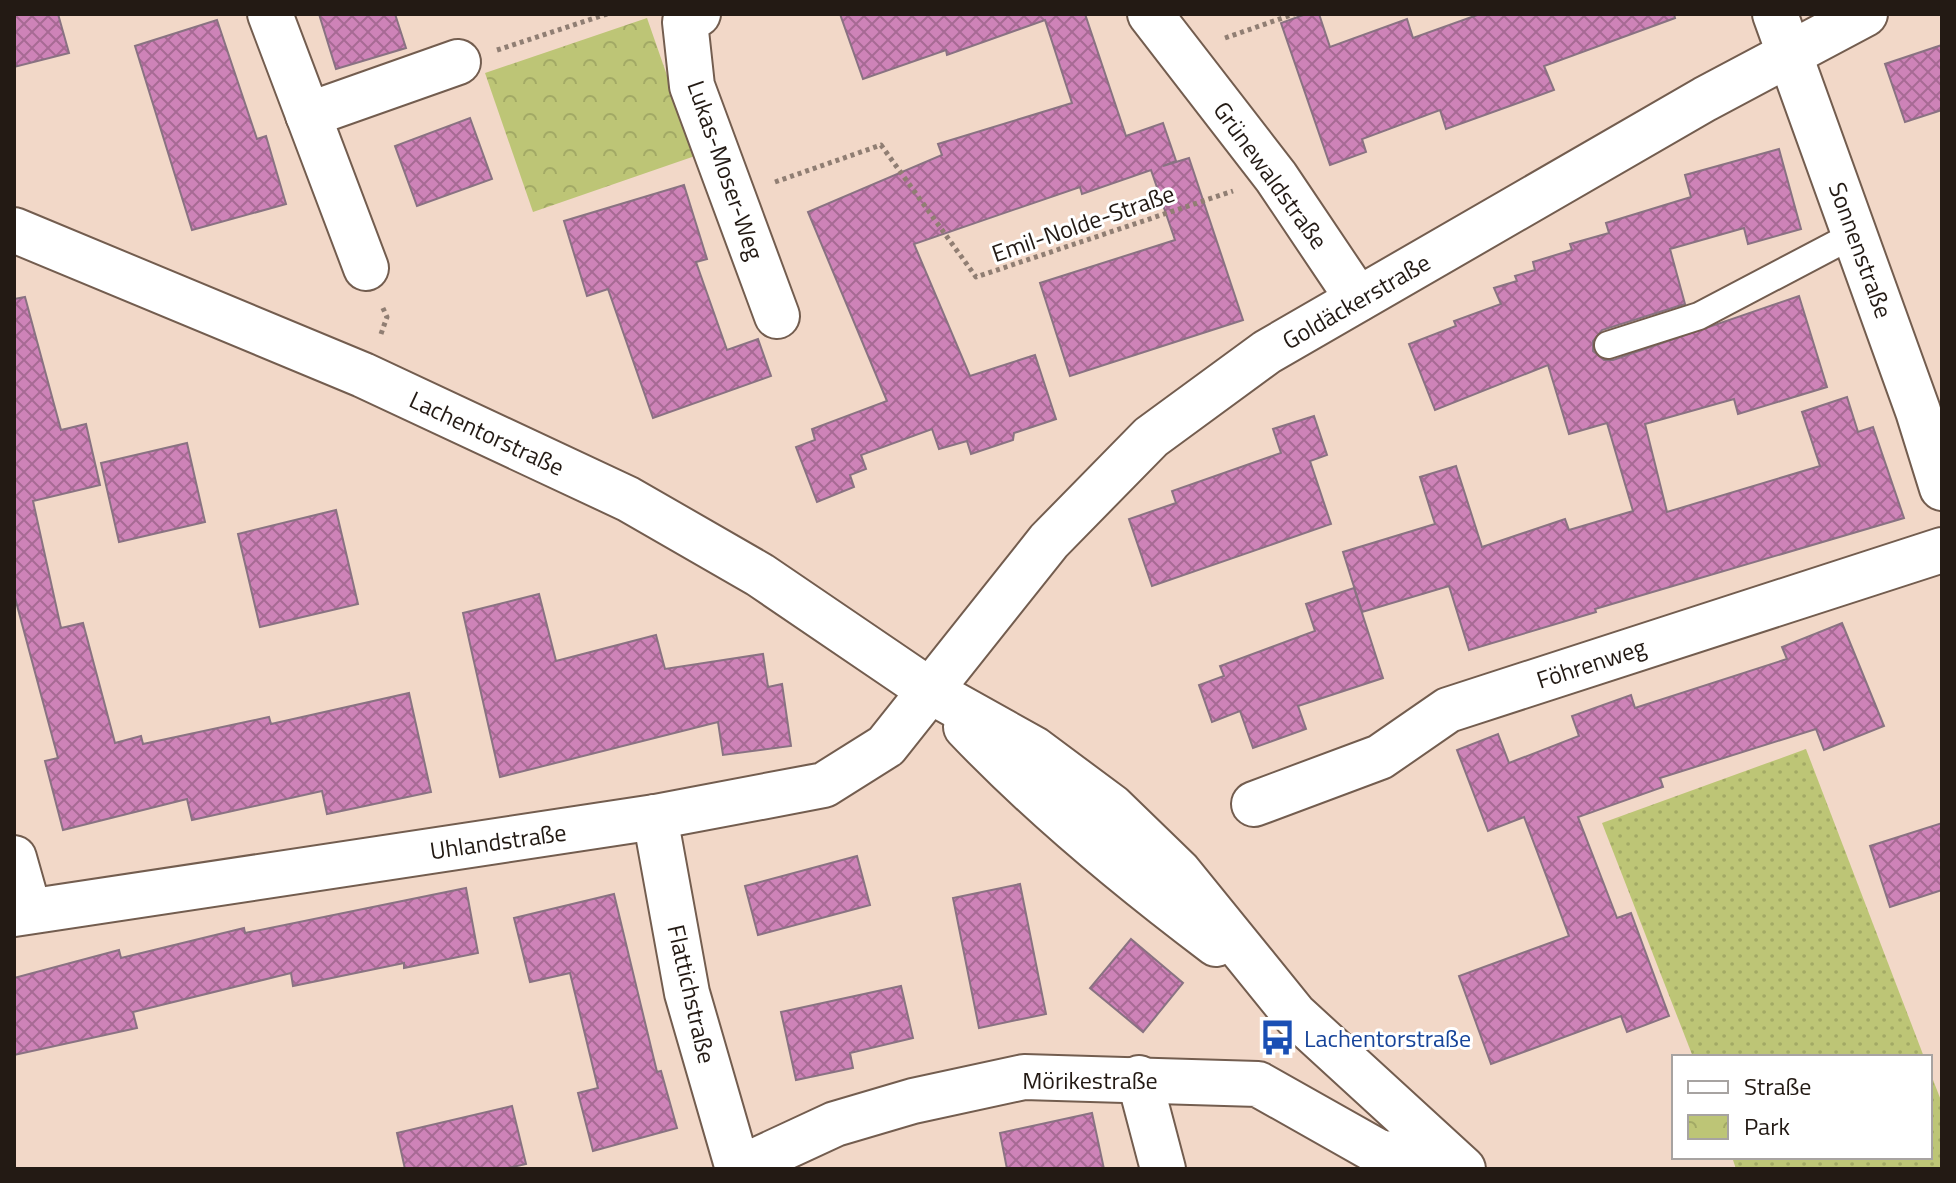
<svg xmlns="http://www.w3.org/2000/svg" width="1956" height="1183" font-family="'Titillium Web',sans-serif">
<defs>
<pattern id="grass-dots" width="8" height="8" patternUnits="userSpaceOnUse" patternTransform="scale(2)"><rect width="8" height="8" fill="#bdc576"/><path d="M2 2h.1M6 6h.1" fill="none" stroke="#a2a965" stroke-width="1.8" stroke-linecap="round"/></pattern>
<pattern id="park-crowns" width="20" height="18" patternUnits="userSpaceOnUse" patternTransform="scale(2)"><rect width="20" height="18" fill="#bdc576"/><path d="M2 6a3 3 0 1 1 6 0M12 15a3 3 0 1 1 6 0" fill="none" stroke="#a2a965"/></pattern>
<pattern id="building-cross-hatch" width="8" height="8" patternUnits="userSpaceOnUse" patternTransform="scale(2)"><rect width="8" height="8" fill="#ce83b8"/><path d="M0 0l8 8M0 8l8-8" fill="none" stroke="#a76a94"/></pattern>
</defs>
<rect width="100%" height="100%" fill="#f2d8c8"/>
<g fill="url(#grass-dots)">
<path d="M 1806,749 L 1924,1057 L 1693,1057 L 1602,823 Z"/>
<path d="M 1930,1072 L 1942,1103 L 1942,1169 L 1736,1169 L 1732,1157 L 1930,1157 Z"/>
</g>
<path fill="url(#park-crowns)" d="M 647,18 L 695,156 L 533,212 L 485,73 Z"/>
<g fill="url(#building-cross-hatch)" stroke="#897282" stroke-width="2">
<path d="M 14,14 L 58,14 L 69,53 L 14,67 Z"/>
<path d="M 319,14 L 395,14 L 406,48 L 336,69 Z"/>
<path d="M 840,14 L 1085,14 L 1126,136 L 1163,123 L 1176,161 L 1163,166 L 1189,158 L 1243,320 L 1070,376 L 1040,283 L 1175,240 L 1151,170 L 1082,194 L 1080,187 L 914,244 L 970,376 L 1035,355 L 1056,419 L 1014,433 L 1013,440 L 971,454 L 967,441 L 939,449 L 932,429 L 861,455 L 866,469 L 850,475 L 854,487 L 817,502 L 796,447 L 815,440 L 812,429 L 887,401 L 808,212 L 942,155 L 938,144 L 1072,103 L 1045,20 L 947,55 L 946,50 L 863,79 Z"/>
<path d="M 1306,14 L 1319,14 L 1330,47 L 1407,19 L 1413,38 L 1480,14 L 1674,14 L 1675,18 L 1544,66 L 1554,90 L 1446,129 L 1440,110 L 1362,139 L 1366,152 L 1330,165 L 1281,23 Z"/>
<path d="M 217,20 L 257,139 L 266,136 L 286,204 L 192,230 L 135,46 Z"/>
<path d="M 1942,45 L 1942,110 L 1905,122 L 1885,64 Z"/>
<path d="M 470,118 L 492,179 L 417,206 L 395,146 Z"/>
<path d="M 1779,149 L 1801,229 L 1748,244 L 1744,228 L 1670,249 L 1685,304 L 1602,330 L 1593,341 L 1593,351 L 1604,360 L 1613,360 L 1799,296 L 1827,387 L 1738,414 L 1734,399 L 1645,424 L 1667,512 L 1820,466 L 1802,412 L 1847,397 L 1858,432 L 1873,427 L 1904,518 L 1595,609 L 1596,612 L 1469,650 L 1449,586 L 1362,612 L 1343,552 L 1435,524 L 1420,477 L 1456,466 L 1482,547 L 1565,519 L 1569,530 L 1633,511 L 1607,423 L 1569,434 L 1548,365 L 1435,410 L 1409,344 L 1456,326 L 1454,321 L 1501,304 L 1494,288 L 1517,281 L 1515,276 L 1535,270 L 1533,262 L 1572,250 L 1570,244 L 1609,233 L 1606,223 L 1691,197 L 1685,175 Z"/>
<path d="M 684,185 L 707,259 L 696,262 L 727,350 L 758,339 L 771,376 L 653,418 L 608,289 L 587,296 L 564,221 Z"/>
<path d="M 25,297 L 61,430 L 86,424 L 100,485 L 33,501 L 61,628 L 83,623 L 115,743 L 141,736 L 143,744 L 269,717 L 271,724 L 409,693 L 431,792 L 327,814 L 322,791 L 192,820 L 187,799 L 63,830 L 45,761 L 58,758 L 14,594 L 14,299 Z"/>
<path d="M 1314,416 L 1327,455 L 1310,461 L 1331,524 L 1152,586 L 1129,519 L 1176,503 L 1172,491 L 1281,453 L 1273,429 Z"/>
<path d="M 187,443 L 205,522 L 119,542 L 101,463 Z"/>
<path d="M 336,510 L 358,604 L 260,627 L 238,534 Z"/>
<path d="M 1354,588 L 1383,678 L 1298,706 L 1306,729 L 1253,748 L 1240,711 L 1212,722 L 1199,685 L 1224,676 L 1220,666 L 1315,631 L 1306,604 Z"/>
<path d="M 539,594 L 556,661 L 656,635 L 665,669 L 763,654 L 768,687 L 782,684 L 791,746 L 723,755 L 718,722 L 500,777 L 463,613 Z"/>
<path d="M 1842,623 L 1884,726 L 1824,750 L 1816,729 L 1660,778 L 1663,787 L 1578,817 L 1617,918 L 1631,913 L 1669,1016 L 1627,1032 L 1621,1016 L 1491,1064 L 1459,976 L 1569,936 L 1524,817 L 1488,831 L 1457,750 L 1498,734 L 1509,763 L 1579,736 L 1572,716 L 1631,695 L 1635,708 L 1787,659 L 1782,647 Z"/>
<path d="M 1942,823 L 1942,890 L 1890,907 L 1870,846 Z"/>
<path d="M 857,856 L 870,905 L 758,935 L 745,886 Z"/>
<path d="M 1020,884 L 1046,1014 L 979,1028 L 953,898 Z"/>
<path d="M 466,888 L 478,953 L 404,968 L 404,963 L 293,986 L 291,973 L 133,1012 L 137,1028 L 14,1055 L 14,978 L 119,950 L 121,958 L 244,928 L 245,933 Z"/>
<path d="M 614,894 L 657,1072 L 661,1071 L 677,1128 L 593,1151 L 578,1093 L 598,1088 L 570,973 L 530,982 L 514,918 Z"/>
<path d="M 1131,939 L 1183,983 L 1143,1032 L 1090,988 Z"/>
<path d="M 901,986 L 913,1038 L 850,1053 L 853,1068 L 796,1080 L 781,1012 Z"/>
<path d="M 512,1106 L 526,1164 L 503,1169 L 405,1169 L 397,1133 Z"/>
<path d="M 1092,1113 L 1104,1169 L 1007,1169 L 1000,1133 Z"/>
</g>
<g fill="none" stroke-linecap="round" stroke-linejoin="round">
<defs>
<path id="service" d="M 1608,345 L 1699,316 L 1855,234"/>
<g id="minor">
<path d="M 270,14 L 366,268"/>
<path d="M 698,14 L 685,22 L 692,86 L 777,316"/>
<path d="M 1150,14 L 1276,177 L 1358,299"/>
<path d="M 1775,14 L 1918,411 L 1942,488"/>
<path d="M 308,115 L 458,62"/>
<path d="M 14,230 L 363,375 L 628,499 L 760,575 L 932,692 L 1034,749 L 1112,807 L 1179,872 L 1295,1015 L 1463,1169"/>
<path d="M 966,727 C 1042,807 1127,877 1216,944"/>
<path d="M 1254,804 L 1380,757 L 1448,710 L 1942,550"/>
<path d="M 655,817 L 687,993 L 738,1169 L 835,1124 L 913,1101 L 1024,1077 L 1258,1084 L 1382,1154 L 1438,1150"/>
<path d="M 14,858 L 29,911"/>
<path d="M 14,914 L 655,817 L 824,785 L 886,746 L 1049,541 L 1151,437 L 1267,352 L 1705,99 L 1865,14"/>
<path d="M 1139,1078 L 1163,1169"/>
</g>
</defs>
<use href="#service" stroke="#735d4f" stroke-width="30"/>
<use href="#minor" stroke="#735d4f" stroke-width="48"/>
<g stroke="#907e73" stroke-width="5" stroke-dasharray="4 4" stroke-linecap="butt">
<path d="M 1225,38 L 1294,14"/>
<path d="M 497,50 L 607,14"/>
<path d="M 775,182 L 881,145 L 976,277 L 1233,191"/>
<path d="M 381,334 L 387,317 L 382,306"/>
</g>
<use href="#service" stroke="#fff" stroke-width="26"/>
<use href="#minor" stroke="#fff" stroke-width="44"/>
</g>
<defs>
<symbol id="bus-bare" viewBox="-9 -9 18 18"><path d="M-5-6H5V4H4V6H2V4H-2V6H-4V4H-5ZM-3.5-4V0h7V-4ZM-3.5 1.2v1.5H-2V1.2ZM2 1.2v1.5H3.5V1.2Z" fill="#1a4fb4" stroke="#fff" stroke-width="2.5" paint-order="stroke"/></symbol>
</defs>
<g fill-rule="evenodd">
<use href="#bus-bare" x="1252" y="1012" width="51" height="51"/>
</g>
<g text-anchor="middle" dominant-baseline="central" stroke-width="6" stroke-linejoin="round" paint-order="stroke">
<g font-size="24" fill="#231a14" stroke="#fff">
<text transform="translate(726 170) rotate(71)">Lukas-Moser-Weg</text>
<text transform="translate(1271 175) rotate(54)">Grünewaldstraße</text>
<text transform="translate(1083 223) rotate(-19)">Emil-Nolde-Straße</text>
<text transform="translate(1861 250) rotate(70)">Sonnenstraße</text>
<text transform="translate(1356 301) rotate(-30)">Goldäckerstraße</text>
<text transform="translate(487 433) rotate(25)">Lachentorstraße</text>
<text transform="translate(1591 663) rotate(-18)">Föhrenweg</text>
<text transform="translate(498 841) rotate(-8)">Uhlandstraße</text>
<text transform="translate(692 994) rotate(77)">Flattichstraße</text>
<text x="1090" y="1080">Mörikestraße</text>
</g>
<g font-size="24" fill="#164399" stroke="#fff" text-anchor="start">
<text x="1304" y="1038">Lachentorstraße</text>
</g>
</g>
<rect width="1956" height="1183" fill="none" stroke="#231a14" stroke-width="32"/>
<rect x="1672" y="1055" width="260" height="104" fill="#ffffff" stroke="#a7a3a1" stroke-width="2"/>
<rect x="1688" y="1081" width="40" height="12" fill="#ffffff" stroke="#a7a3a1" stroke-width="2"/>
<text x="1744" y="1095" font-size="24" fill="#231a14">Straße</text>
<rect x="1688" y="1115" width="40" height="24" fill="url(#park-crowns)" stroke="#a7a3a1" stroke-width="2"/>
<text x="1744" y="1135" font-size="24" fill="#231a14">Park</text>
</svg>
